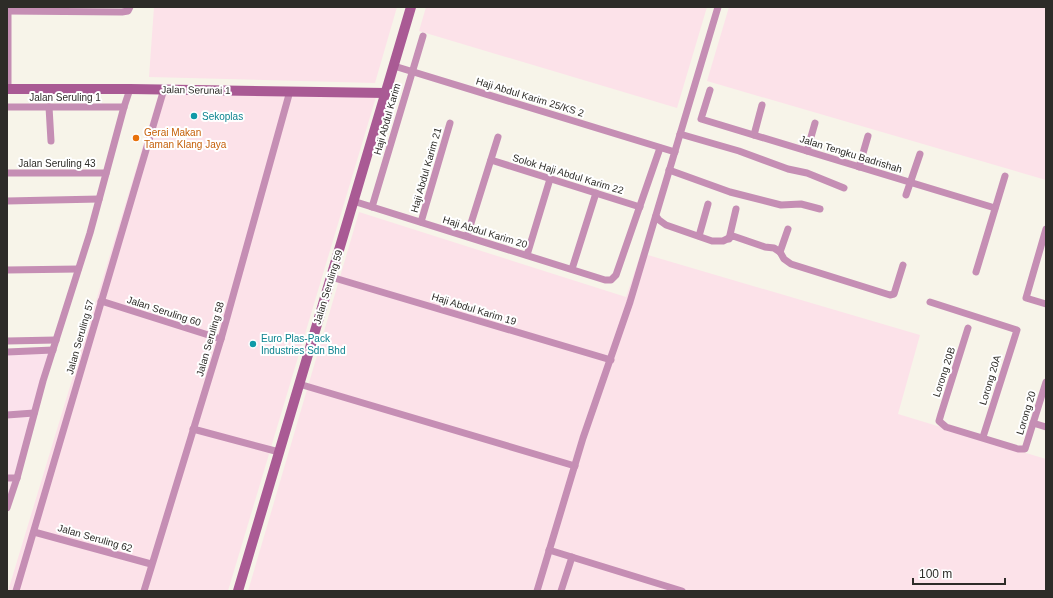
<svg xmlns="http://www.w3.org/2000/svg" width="1053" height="598" font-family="Arial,sans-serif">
<rect width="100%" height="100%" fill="#f7f4e9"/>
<path fill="#fbe2ec" d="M 49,352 L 9,493 L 7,499 L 7,354 Z"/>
<g fill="#fce2e9">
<path d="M 154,7 L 397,7 L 375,83 L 149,77 Z"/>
<path d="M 426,7 L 707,7 L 677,108 L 419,31 Z"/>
<path d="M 729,7 L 1046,7 L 1046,180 L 707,81 Z"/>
<path d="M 159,93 L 376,97 L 228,591 L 8,591 Z"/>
<path d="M 359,212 L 626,297 L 641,253 L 920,335 L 898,414 L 1046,459 L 1046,591 L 248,591 Z"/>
</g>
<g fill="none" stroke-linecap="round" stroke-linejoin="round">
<g stroke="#c58eb4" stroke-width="7">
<path d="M 7,11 L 122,12 L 128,11 L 130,7"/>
<path d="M 394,66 L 675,152"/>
<path d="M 8,89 L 8,7"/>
<path d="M 710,90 L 701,119 L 995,208"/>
<path d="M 7,107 L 124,107"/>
<path d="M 49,107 L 51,141"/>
<path d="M 680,134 L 739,151 L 788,169 L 807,173 L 844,188"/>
<path d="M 754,135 L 762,105"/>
<path d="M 807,151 L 815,123"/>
<path d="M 491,160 L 640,207"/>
<path d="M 859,167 L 868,136"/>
<path d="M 669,170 L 730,192 L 781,205 L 801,204 L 820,209"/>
<path d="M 7,173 L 106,173"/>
<path d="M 906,195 L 920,154"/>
<path d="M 7,201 L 99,199"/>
<path d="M 353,201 L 605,280 L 611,280 L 616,275 L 660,148"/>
<path d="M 372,207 L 423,36"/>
<path d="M 656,216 L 659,220 L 666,225 L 712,241 L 723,241 L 733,236 L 765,247 L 774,248 L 780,252 L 784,259 L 791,264 L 890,295 L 894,294 L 903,265"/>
<path d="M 421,222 L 450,123"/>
<path d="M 1046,229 L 1026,298 L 1046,304"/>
<path d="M 467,236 L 498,137"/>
<path d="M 699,236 L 708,204"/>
<path d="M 729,239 L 736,209"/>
<path d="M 780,252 L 788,229"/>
<path d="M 527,255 L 550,179"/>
<path d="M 572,269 L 596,193"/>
<path d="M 7,270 L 78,269"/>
<path d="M 976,272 L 1005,176"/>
<path d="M 331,277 L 611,360"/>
<path d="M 101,301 L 221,339"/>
<path d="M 930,302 L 1017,330 L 983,437"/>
<path d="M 968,328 L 941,414 L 939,421 L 946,427 L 1018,449 L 1025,449 L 1046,382"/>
<path d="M 7,341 L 56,340"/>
<path d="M 7,352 L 53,350"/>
<path d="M 299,384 L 575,466"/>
<path d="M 7,415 L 34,413"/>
<path d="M 1033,423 L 1046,427"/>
<path d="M 193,429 L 279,452"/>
<path d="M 7,478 L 17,478"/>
<path d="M 7,508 L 17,478 L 43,381 L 90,233 L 124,107 L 130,89"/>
<path d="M 34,532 L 151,564"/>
<path d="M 549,550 L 682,591"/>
<path d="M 16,591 L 164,89"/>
<path d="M 144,591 L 221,339 L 290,91"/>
<path d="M 537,591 L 583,438 L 630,302 L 718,7"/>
<path d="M 561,591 L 572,557"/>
</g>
<g stroke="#a95a94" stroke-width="10">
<path d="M 7,89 L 130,89 L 386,93"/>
<path d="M 238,591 L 411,7"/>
</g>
</g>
<g fill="#0f9aa8" stroke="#fff" stroke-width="1.5">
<circle cx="194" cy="116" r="4"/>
<circle cx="253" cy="344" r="4"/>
</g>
<circle fill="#e8710a" stroke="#fff" stroke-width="1.5" cx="136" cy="138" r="4"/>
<g text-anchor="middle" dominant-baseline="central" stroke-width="4" stroke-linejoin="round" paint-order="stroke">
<g font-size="10" fill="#2d2c28" stroke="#fff">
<text transform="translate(196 90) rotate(1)">Jalan Serunai 1</text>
<text x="65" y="97">Jalan Seruling 1</text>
<text transform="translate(530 97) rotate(17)">Haji Abdul Karim 25/KS 2</text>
<text transform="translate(387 119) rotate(-74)">Haji Abdul Karim</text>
<text transform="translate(851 154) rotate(17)">Jalan Tengku Badrishah</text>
<text x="57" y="163">Jalan Seruling 43</text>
<text transform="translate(426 170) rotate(-74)">Haji Abdul Karim 21</text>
<text transform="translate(568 174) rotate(17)">Solok Haji Abdul Karim 22</text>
<text transform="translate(485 232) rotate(17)">Haji Abdul Karim 20</text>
<text transform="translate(328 287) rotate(-73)">Jalan Seruling 59</text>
<text transform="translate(474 309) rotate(17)">Haji Abdul Karim 19</text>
<text transform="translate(164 311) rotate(18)">Jalan Seruling 60</text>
<text transform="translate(80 337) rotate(-74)">Jalan Seruling 57</text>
<text transform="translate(210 339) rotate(-74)">Jalan Seruling 58</text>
<text transform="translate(944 372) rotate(-72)">Lorong 20B</text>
<text transform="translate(990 380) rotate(-73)">Lorong 20A</text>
<text transform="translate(1026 413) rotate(-73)">Lorong 20</text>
<text transform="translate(95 538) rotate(16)">Jalan Seruling 62</text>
</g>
<g font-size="10" fill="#0d838f" stroke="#fff" text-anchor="start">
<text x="202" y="116">Sekoplas</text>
<text x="261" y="338">Euro Plas-Pack<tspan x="261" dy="12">Industries Sdn Bhd</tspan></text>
</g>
<g font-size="10" fill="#c56008" stroke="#fff" text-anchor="start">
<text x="144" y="132">Gerai Makan<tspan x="144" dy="12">Taman Klang Jaya</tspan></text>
</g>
</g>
<rect width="1053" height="598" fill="none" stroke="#2d2c28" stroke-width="16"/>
<path d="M913 578v6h92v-6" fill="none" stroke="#2d2c28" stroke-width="2"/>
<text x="919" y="578" font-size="12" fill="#2d2c28" stroke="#ffffff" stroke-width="3" paint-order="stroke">100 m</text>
</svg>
